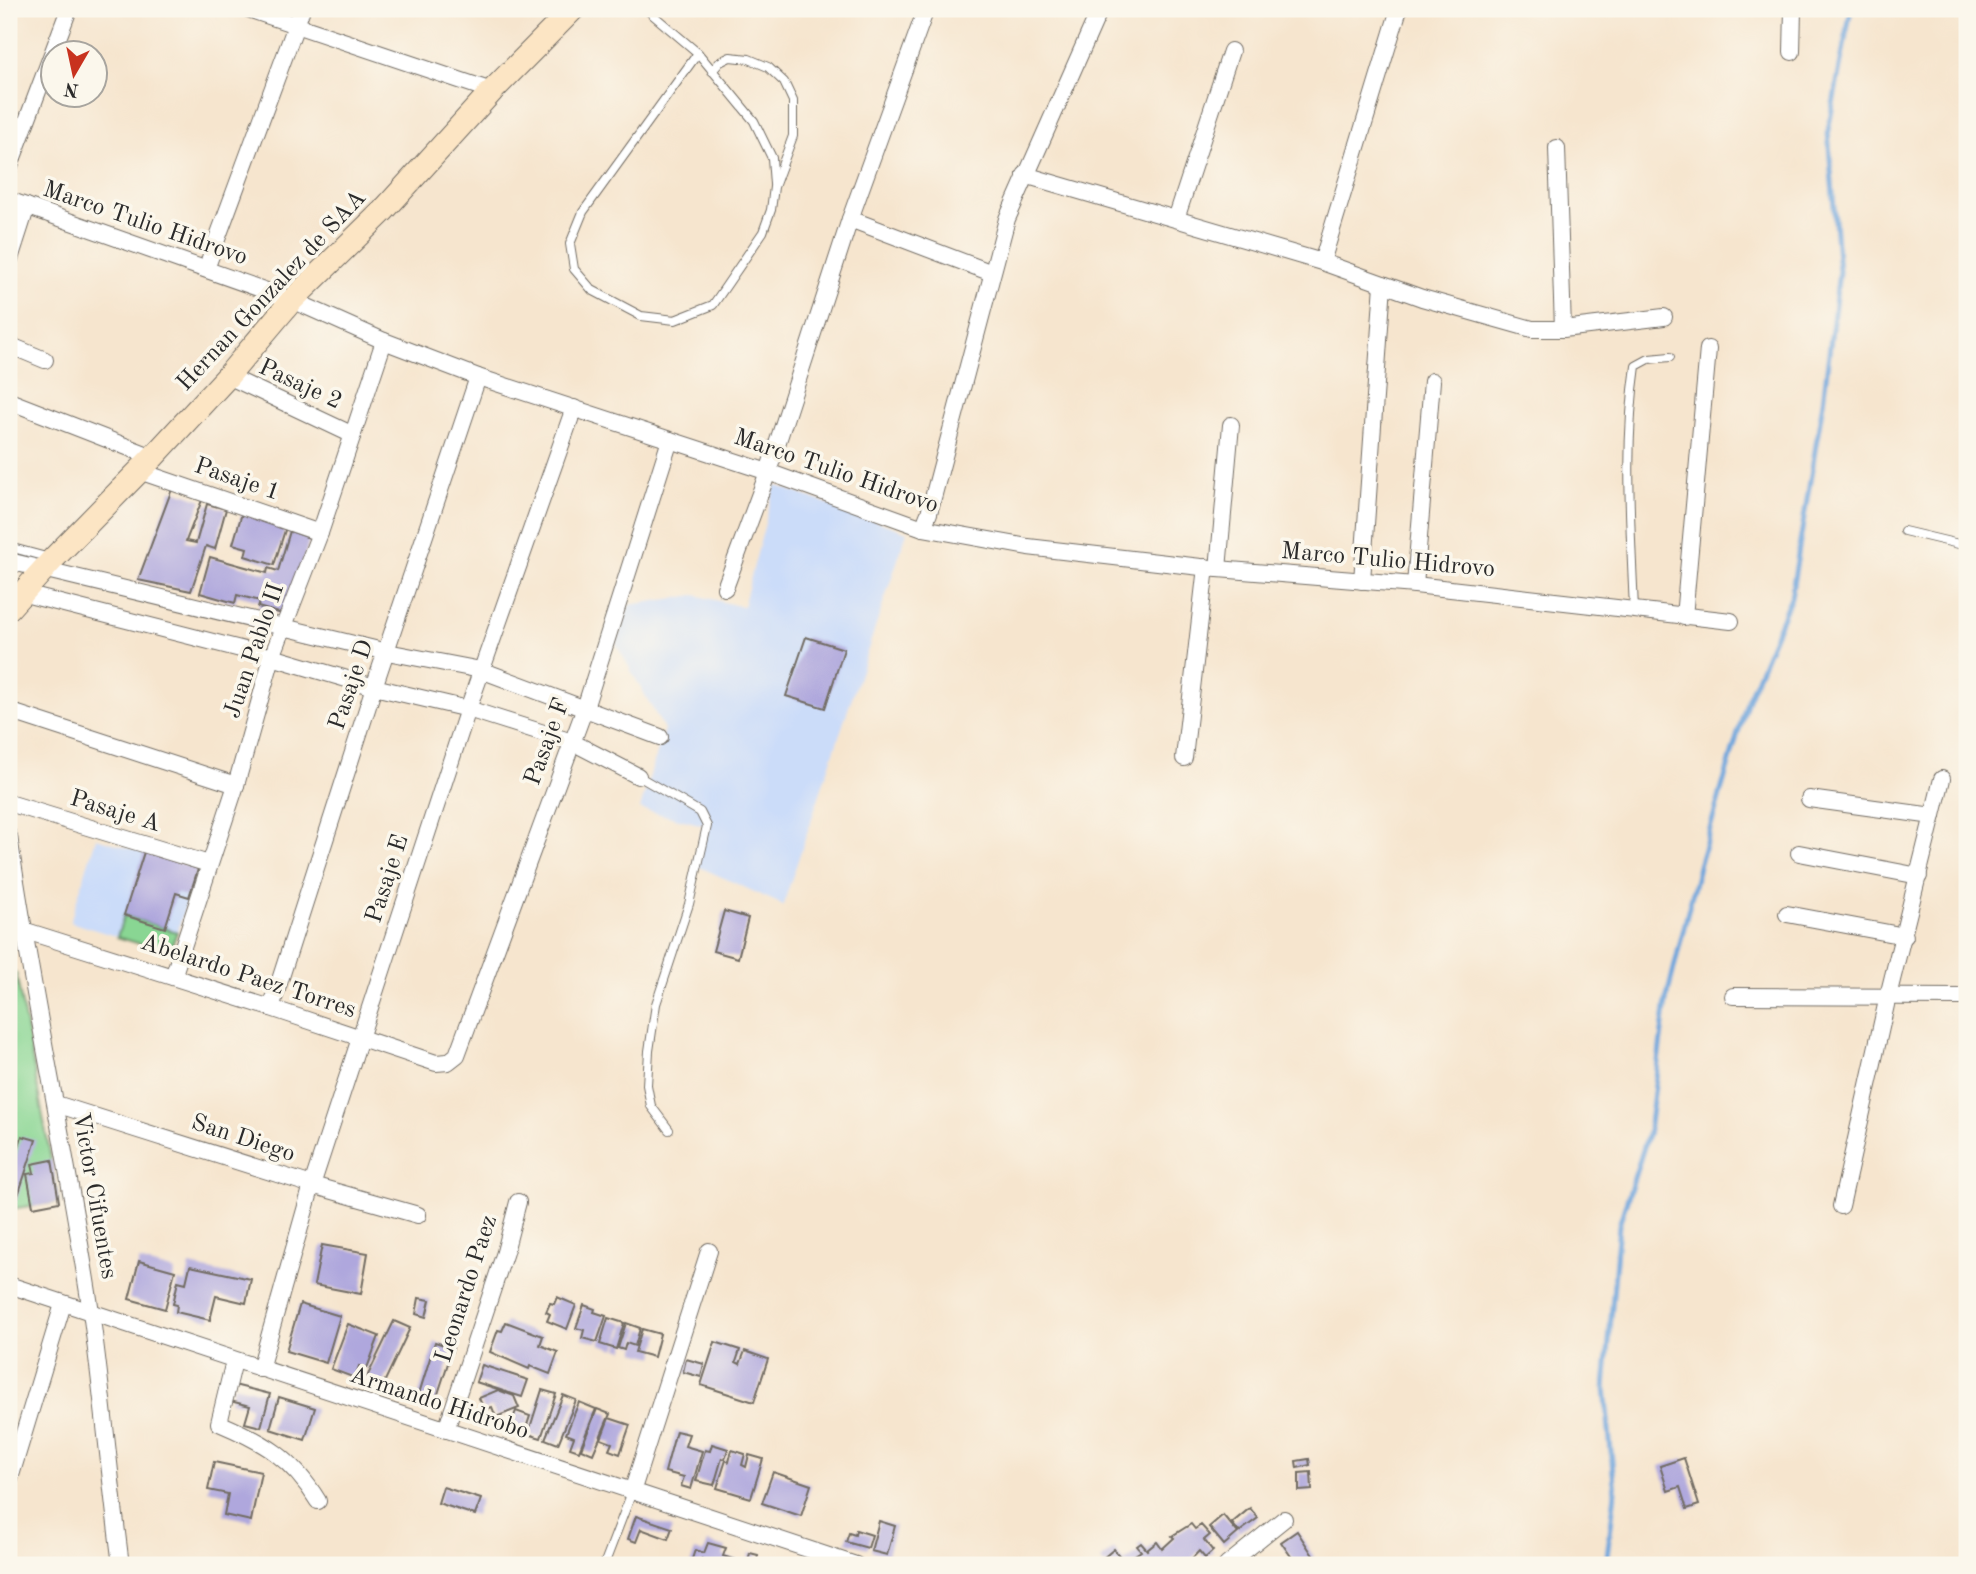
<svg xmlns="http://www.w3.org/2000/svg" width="1976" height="1574" font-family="'Old Standard TT',serif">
<rect width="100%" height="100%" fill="#fbf7ec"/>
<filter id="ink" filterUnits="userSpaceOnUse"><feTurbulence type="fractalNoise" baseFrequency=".0143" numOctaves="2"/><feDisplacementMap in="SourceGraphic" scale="14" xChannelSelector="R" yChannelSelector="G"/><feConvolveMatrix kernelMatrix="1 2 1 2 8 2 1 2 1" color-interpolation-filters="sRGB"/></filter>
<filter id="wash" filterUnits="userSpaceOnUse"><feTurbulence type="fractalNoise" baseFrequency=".00686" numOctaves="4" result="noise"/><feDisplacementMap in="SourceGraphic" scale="28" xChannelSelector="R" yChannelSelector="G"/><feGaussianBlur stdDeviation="1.57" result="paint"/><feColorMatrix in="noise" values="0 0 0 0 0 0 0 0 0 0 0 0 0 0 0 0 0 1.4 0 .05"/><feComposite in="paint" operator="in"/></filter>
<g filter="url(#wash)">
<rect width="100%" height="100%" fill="#f6e5ce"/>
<g fill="#cbdcf9">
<path d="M 775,485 L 907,532 L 783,905 L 693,864 L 703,825 L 640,809 L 664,729 L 616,644 L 629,605 L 695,595 L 743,607 Z"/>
<path d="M 96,838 L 198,869 L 177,932 L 167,950 L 160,950 L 70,922 Z"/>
</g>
<g fill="#89d693" stroke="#5a805f" stroke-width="2">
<path d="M 124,915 L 177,932 L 172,945 L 164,951 L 117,937 Z"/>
<path d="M 9,969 L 16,973 L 59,1202 L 9,1209 Z"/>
</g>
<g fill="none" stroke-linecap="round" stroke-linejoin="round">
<path stroke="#6ea5dc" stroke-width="5" d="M 1606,1565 L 1615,1493 L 1605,1388 L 1619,1225 L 1649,1131 L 1666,1001 L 1699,866 L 1748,699 L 1791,597 L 1823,402 L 1839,272 L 1828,131 L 1851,9"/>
</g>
<g id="blocks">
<g fill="#afa7dd">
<path d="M 172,489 L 202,500 L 186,541 L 196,543 L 207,504 L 226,509 L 215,549 L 206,546 L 191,591 L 138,580 Z"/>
<path d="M 242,513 L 286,527 L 274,565 L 245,556 L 247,548 L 233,544 Z"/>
<path d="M 290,531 L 310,538 L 286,615 L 258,607 L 260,601 L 237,595 L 235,603 L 200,593 L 210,557 L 267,573 L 268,568 L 278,571 Z"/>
<path d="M 806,637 L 844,649 L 825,708 L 786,696 Z"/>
<path d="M 144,852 L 198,869 L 189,897 L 176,893 L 165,928 L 124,915 Z"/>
<path d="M 724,911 L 748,918 L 738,958 L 713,951 Z"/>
<path d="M 22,1136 L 36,1140 L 14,1208 L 9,1206 L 9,1179 Z"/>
<path d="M 52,1160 L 59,1202 L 33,1207 L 27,1174 L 34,1173 L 32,1164 Z"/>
<path d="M 322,1245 L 368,1253 L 361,1294 L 314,1285 Z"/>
<path d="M 139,1261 L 175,1271 L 165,1309 L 129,1299 Z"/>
<path d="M 190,1266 L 251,1279 L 246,1303 L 216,1296 L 210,1320 L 176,1312 L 177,1305 L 173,1304 L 178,1281 L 186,1283 Z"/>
<path d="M 557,1297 L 576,1305 L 567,1329 L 547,1321 L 550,1314 L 546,1312 L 550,1303 L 554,1304 Z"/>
<path d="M 419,1298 L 430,1300 L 426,1317 L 416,1314 Z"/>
<path d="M 300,1304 L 340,1316 L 326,1363 L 286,1351 Z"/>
<path d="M 584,1305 L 595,1309 L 594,1312 L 606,1316 L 597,1342 L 582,1338 L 584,1330 L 576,1328 Z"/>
<path d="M 608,1318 L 624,1323 L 616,1349 L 600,1344 Z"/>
<path d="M 394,1321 L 410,1328 L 383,1385 L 367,1377 Z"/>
<path d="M 506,1322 L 543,1336 L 540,1345 L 558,1352 L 550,1374 L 530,1366 L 529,1369 L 490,1352 L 498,1330 L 502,1331 Z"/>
<path d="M 626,1323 L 640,1328 L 635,1346 L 626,1343 L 624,1350 L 618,1348 Z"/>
<path d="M 348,1324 L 379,1336 L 367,1368 L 359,1366 L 355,1378 L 331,1369 Z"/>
<path d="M 642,1329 L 660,1334 L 654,1357 L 635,1352 Z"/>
<path d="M 435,1342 L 453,1348 L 435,1403 L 418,1397 Z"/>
<path d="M 715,1342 L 740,1350 L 736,1362 L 740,1364 L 745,1351 L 768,1359 L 754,1402 L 701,1385 Z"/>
<path d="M 686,1359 L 704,1364 L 701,1377 L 683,1372 Z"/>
<path d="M 482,1365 L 528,1380 L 522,1397 L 476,1382 Z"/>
<path d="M 234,1385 L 270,1394 L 261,1427 L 245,1423 L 250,1406 L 230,1401 Z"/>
<path d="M 498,1390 L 514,1396 L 519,1408 L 496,1417 L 492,1407 L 484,1410 L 479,1398 Z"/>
<path d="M 542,1390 L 556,1394 L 541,1438 L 528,1434 Z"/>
<path d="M 563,1395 L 576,1400 L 558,1444 L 545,1439 Z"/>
<path d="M 279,1397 L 315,1408 L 305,1440 L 270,1429 Z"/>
<path d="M 579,1402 L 596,1409 L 579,1451 L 570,1448 L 574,1437 L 566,1434 Z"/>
<path d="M 597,1409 L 610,1414 L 593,1454 L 581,1449 Z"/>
<path d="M 516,1411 L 530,1416 L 524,1434 L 509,1429 Z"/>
<path d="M 609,1418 L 630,1425 L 620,1454 L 609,1450 L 612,1443 L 601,1439 Z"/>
<path d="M 676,1431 L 689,1434 L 685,1446 L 702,1451 L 691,1489 L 681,1486 L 684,1477 L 665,1472 Z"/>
<path d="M 712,1444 L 728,1449 L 725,1459 L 722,1458 L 714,1485 L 696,1481 L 705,1450 L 710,1451 Z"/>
<path d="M 732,1450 L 745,1454 L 742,1465 L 746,1467 L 749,1455 L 763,1459 L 751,1498 L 717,1488 L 726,1460 L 729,1462 Z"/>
<path d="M 1684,1458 L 1699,1505 L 1687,1509 L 1680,1487 L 1668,1491 L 1660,1466 Z"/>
<path d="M 1309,1459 L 1310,1465 L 1297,1468 L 1296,1461 Z"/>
<path d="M 214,1462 L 261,1472 L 251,1521 L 224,1515 L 228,1494 L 208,1490 Z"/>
<path d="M 773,1472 L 811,1485 L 801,1516 L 762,1503 Z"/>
<path d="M 1311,1472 L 1312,1490 L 1299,1491 L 1299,1473 Z"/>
<path d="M 443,1487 L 481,1499 L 475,1515 L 438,1503 Z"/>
<path d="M 1250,1508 L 1258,1518 L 1239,1532 L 1232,1523 Z"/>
<path d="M 1223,1515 L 1238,1533 L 1224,1545 L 1209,1527 Z"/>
<path d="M 636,1516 L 672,1528 L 668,1539 L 641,1529 L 636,1542 L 628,1539 Z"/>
<path d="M 879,1521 L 895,1526 L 887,1555 L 871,1551 Z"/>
<path d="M 1191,1524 L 1195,1529 L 1201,1525 L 1210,1535 L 1204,1540 L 1213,1551 L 1205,1558 L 1199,1551 L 1186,1565 L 1105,1565 L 1101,1560 L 1114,1549 L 1124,1562 L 1141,1551 L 1137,1546 L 1141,1543 L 1147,1550 L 1157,1542 L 1162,1549 L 1174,1538 L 1172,1536 Z"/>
<path d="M 856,1530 L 872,1535 L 868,1548 L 846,1542 L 849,1533 L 855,1535 Z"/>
<path d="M 1297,1531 L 1314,1557 L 1302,1565 L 1297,1565 L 1281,1542 Z"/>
<path d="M 708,1543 L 726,1548 L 723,1556 L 742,1562 L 741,1565 L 700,1565 L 702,1558 L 699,1565 L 690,1565 L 695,1550 L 704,1553 Z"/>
<path d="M 750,1553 L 758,1555 L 756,1565 L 747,1565 Z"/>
<path d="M 442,1561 L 470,1563 L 470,1565 L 442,1565 Z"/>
</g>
</g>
</g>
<g filter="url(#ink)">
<use href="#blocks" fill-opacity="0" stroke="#726c64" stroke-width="2"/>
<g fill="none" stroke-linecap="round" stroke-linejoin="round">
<defs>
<g id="lane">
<path d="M 646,9 L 698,53 L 754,121 L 772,158 L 774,184"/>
<path d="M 1666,9 L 1690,9"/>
<path d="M 698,53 L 583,212 L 570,244 L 574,269 L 592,290 L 641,316 L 675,320 L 713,305 L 763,232 L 771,210 L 774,187 L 793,136 L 793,101 L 784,82 L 768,67 L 749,59 L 730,57 L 720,62 L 712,71"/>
<path d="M 1904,531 L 1967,546"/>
<path d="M 9,547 L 50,558"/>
<path d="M 1634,611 C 1631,530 1624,447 1636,366 L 1649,359 L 1670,357"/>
<path d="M 638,776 L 700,812 L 707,826 L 689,904 L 656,1004 L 649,1051 L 647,1085 L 651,1106 L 669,1130"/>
<path d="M 604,1565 L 632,1492"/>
</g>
<g id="street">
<path d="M 248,9 L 492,91"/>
<path d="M 1792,52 L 1793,9"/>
<path d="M 1557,148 L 1563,329"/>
<path d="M 9,168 L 69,9"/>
<path d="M 1025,175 L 1322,262 L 1422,298 L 1532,329 L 1563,329 L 1664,317"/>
<path d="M 9,200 L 292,300 L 384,341 L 478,377 L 768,472 L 923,528 L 1028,547 L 1218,569 L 1415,585 L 1731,621"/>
<path d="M 850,219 L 926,9"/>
<path d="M 1176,219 L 1231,51"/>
<path d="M 9,262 L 27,206"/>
<path d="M 1322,262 L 1399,9"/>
<path d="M 206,269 L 302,9"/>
<path d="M 9,345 L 45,360"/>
<path d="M 228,376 L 353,435"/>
<path d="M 9,401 L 153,457"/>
<path d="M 139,471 L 320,533"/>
<path d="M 923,528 L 929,513 L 1007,219 L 1100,9"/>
<path d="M 9,561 L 387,652 L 481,670 L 660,737"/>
<path d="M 1218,569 L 1231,425"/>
<path d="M 1362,581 L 1383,284"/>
<path d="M 1415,585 L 1432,381"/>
<path d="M 725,588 L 768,472 L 850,219 L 992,273"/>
<path d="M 9,590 L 272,657 L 374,687 L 468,709 L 572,742 L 638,776"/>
<path d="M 1684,617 L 1708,349"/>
<path d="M 9,711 L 236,785"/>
<path d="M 1184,758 L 1206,567"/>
<path d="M 1809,799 L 1933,816"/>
<path d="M 9,803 L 209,864"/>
<path d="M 9,836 C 32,995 67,1153 91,1312 C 103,1396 110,1481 121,1565"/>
<path d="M 1799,853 L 1919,876"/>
<path d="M 1787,914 L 1905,936"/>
<path d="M 9,935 L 23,930 L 271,1008 L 436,1063 L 448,1062 L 457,1055 L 585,708 L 670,440"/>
<path d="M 173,977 L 236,785 L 272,657 L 320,533 L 384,341"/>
<path d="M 1733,996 L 1967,997"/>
<path d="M 271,1008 L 374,687 L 478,377"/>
<path d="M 56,1104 L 312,1185 L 418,1215"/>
<path d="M 1841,1206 L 1888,996 L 1942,779"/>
<path d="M 9,1285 L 856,1565"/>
<path d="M 234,1361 L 219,1423 C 264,1442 292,1458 318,1501"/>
<path d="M 260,1369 L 312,1185 L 381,974 L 468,709 L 574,408"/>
<path d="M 446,1430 L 505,1252 L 518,1202"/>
<path d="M 9,1482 L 63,1304"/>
<path d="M 632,1492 L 709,1251"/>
<path d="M 1227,1565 L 1284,1519"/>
</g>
<path id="secondary" d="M 9,608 L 53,559 L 153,457 L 228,376 L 292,300 L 383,211 L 492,91 L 573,9"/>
</defs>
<use href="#lane" stroke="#726c64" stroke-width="10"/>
<use href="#street" stroke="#726c64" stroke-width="18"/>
<use href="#secondary" stroke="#726c64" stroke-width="25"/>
<use href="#lane" stroke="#fff" stroke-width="8"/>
<use href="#street" stroke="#fff" stroke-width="16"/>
<use href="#secondary" stroke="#fce5c4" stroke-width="23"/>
</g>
</g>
<g text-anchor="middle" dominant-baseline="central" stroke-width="7" stroke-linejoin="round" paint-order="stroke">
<g font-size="24" fill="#2b2b2b" stroke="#fbf7ec">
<text transform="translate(145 224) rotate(19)">Marco Tulio Hidrovo</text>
<text transform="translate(272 291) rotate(-47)">Hernan Gonzalez de SAA</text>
<text transform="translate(300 385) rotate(25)">Pasaje 2</text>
<text transform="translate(836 472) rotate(19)">Marco Tulio Hidrovo</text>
<text transform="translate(237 480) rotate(19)">Pasaje 1</text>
<text transform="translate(1388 561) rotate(5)">Marco Tulio Hidrovo</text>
<text transform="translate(255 651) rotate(-71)">Juan Pablo II</text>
<text transform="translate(352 685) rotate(-71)">Pasaje D</text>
<text transform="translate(548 742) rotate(-70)">Pasaje F</text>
<text transform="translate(115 812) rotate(17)">Pasaje A</text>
<text transform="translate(388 879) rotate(-72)">Pasaje E</text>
<text transform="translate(248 977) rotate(18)">Abelardo Paez Torres</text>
<text transform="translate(243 1139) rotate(18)">San Diego</text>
<text transform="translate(94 1196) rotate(80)">Victor Cifuentes</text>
<text transform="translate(467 1289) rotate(-72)">Leonardo Paez</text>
<text transform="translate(439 1404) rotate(18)">Armando Hidrobo</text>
</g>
</g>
<rect width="1976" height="1574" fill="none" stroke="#fbf7ec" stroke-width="35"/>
<g transform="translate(74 74) rotate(189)"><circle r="33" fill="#fbf7ec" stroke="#a8a59f" stroke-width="2"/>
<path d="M0-5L12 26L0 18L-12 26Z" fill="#c8321e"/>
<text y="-10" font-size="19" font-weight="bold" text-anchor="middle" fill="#2b2b2b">N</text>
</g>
</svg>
